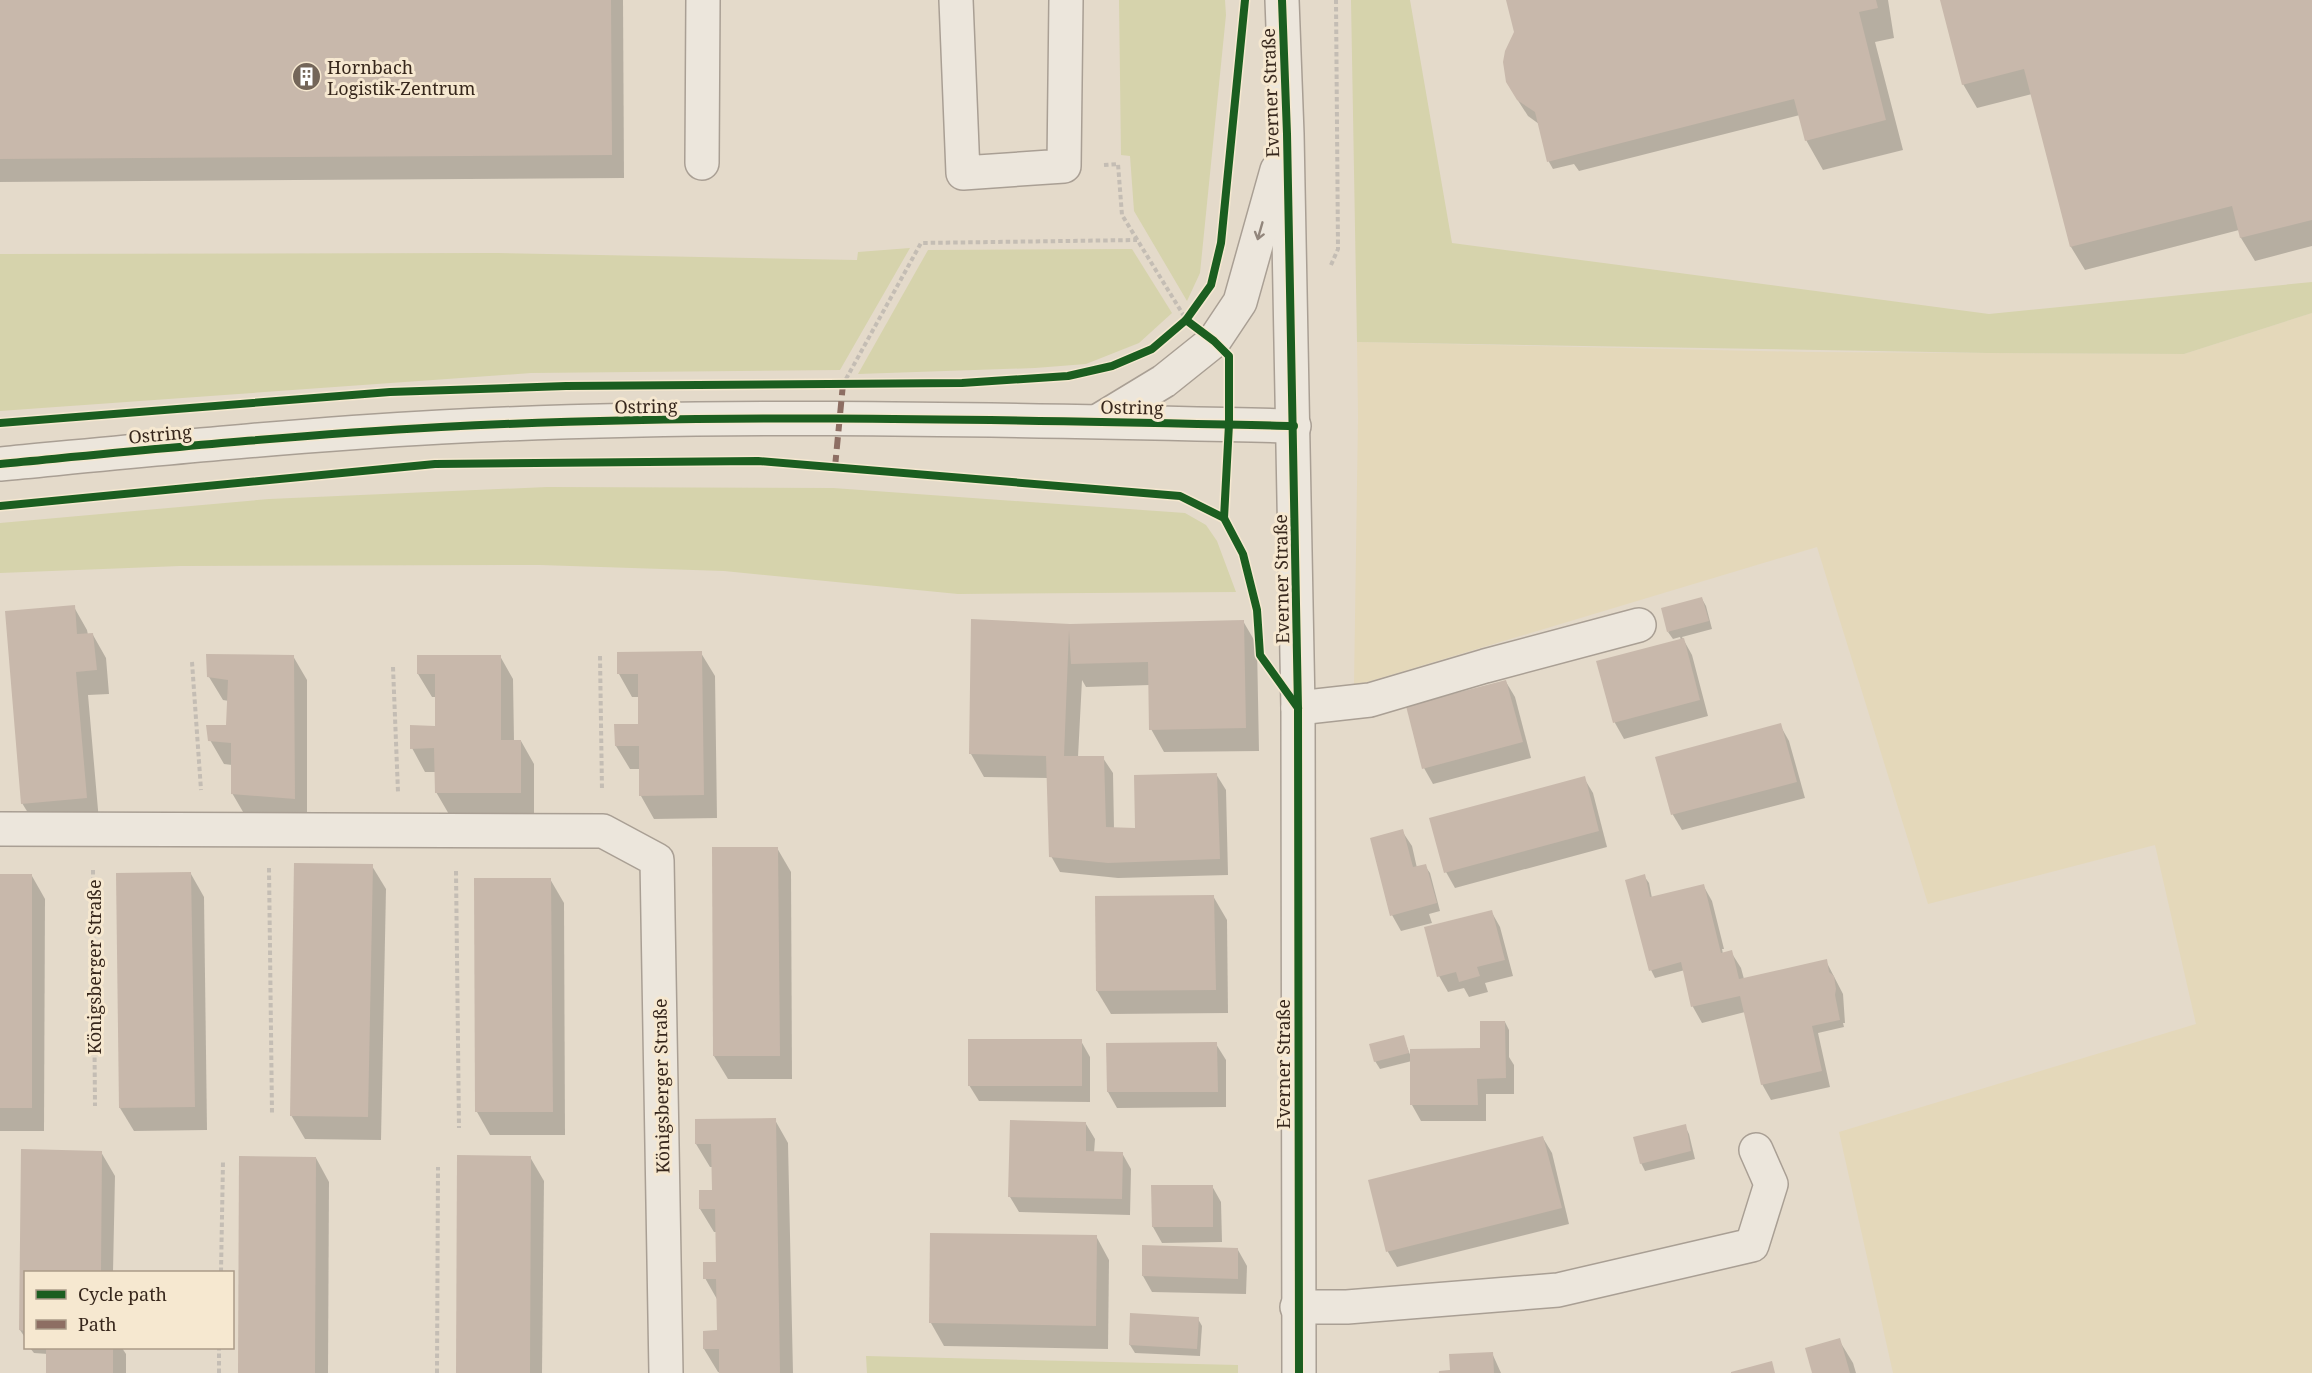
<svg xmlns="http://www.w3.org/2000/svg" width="2312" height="1373" font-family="'Noto Serif',serif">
<rect width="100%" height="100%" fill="#e4daca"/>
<path fill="#e4d8ba" d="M 2312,313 L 2312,1373 L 1893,1373 L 1839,1132 L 2196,1024 L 2155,845 L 1928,904 L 1817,547 L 1354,686 L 1358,417 L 1357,342 L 1807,352 L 2184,354 Z"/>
<g fill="#d6d3ac">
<path d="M 1119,0 L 1225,0 L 1226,15 L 1200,273 L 1187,301 L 1134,211 L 1130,156 L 1121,155 Z"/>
<path d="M 1351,0 L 1410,0 L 1452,243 L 1989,314 L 2312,282 L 2312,313 L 2184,354 L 1988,353 L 1357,342 Z"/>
<path d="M 910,248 L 840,370 L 531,373 L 0,411 L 0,254 L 497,253 L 857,260 L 858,252 Z"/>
<path d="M 1132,249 L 1172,313 L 1139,343 L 1086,364 L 1035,368 L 858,374 L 928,250 Z"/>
<path d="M 547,487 L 833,488 L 1185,513 L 1206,525 L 1217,541 L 1236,592 L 958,594 L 724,571 L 540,565 L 180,566 L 0,573 L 0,523 L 269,499 Z"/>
<path d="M 866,1356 L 1238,1365 L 1238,1373 L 867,1373 Z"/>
</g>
<g fill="#0003">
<path d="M 0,0 L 623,0 L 624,178 L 0,182 Z"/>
<path d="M 1508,0 L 1888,0 L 1894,38 L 1875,42 L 1903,150 L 1823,170 L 1806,140 L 1800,115 L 1579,171 L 1574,164 L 1553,169 L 1549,162 L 1539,124 L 1528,116 L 1517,99 L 1516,33 Z"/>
<path d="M 1942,0 L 2312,0 L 2312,246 L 2255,261 L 2241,238 L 2239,230 L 2085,270 L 2071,247 L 2032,94 L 1977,108 L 1963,84 Z"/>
<path d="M 1702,599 L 1706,606 L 1712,629 L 1682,637 L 1692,655 L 1708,716 L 1624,739 L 1615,723 L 1598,662 L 1681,640 L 1680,637 L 1673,639 L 1668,632 Z"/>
<path d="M 74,607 L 87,630 L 88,635 L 93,635 L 106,658 L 109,694 L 88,695 L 99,821 L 36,826 L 22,803 Z"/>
<path d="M 1243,621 L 1257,645 L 1259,751 L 1164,752 L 1151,729 L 1150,685 L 1086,687 L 1082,680 L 1078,757 L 1103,758 L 1113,773 L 1114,829 L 1137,829 L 1216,774 L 1226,790 L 1228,875 L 1118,878 L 1060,872 L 1051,856 L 1048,778 L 984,777 L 971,754 L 1070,625 Z"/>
<path d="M 701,653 L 715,676 L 717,818 L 654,819 L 641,796 L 640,769 L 630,769 L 616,746 L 640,725 L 639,697 L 632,697 L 619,674 Z"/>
<path d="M 293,656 L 307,680 L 307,822 L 246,817 L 232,793 L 232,765 L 224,764 L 210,740 L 228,726 L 229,701 L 223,700 L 209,677 Z"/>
<path d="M 500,656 L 513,679 L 514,741 L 521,741 L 534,764 L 534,816 L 450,816 L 436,792 L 436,772 L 425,772 L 412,748 L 436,727 L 436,697 L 432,697 L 418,674 Z"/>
<path d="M 1506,682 L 1515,697 L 1531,758 L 1433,784 L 1424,768 Z"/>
<path d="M 1780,725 L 1789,741 L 1805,798 L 1682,830 L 1673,815 L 1657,758 Z"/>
<path d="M 1584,778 L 1593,793 L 1607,847 L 1455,888 L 1446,872 Z"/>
<path d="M 1402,831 L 1412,846 L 1417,868 L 1425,866 L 1430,873 L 1440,911 L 1429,914 L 1432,923 L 1401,931 L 1392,915 Z"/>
<path d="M 713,848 L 777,848 L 791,872 L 792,1079 L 728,1079 L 714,1056 Z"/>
<path d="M 372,866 L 386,889 L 381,1140 L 305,1139 L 291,1115 Z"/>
<path d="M 191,874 L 204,897 L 207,1130 L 134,1131 L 120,1108 Z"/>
<path d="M 0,876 L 32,876 L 45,899 L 44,1131 L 0,1131 Z"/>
<path d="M 1644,876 L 1649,883 L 1652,898 L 1703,885 L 1712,901 L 1724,949 L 1722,949 L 1723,954 L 1731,952 L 1741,968 L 1744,979 L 1826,961 L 1843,994 L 1845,1023 L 1843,1023 L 1844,1027 L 1818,1033 L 1830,1087 L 1771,1100 L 1762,1084 L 1745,1012 L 1702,1023 L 1693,1007 L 1685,970 L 1655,978 L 1651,970 Z"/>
<path d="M 550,879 L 564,903 L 565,1135 L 490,1135 L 477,1112 L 475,880 Z"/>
<path d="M 1213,896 L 1227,920 L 1228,1013 L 1111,1014 L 1097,991 Z"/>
<path d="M 1491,911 L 1500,927 L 1513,976 L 1485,983 L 1488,992 L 1469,997 L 1464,988 L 1448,992 L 1439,976 Z"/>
<path d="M 1505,1022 L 1509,1030 L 1509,1057 L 1514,1065 L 1514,1094 L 1486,1094 L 1486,1121 L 1421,1121 L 1412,1105 L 1412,1061 L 1380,1069 L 1375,1061 L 1403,1037 L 1411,1057 L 1483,1050 Z"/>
<path d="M 1081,1041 L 1090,1057 L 1090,1102 L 979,1101 L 969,1085 Z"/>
<path d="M 1216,1044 L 1226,1060 L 1226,1107 L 1117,1108 L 1108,1092 L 1108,1045 Z"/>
<path d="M 775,1120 L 788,1143 L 793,1373 L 721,1373 L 718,1372 L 704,1349 L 718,1332 L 718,1301 L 705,1278 L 718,1263 L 717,1232 L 714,1232 L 700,1209 L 714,1191 L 713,1167 L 710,1167 L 696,1144 Z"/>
<path d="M 1086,1124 L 1095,1139 L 1094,1153 L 1122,1153 L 1131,1169 L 1130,1215 L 1019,1212 L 1010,1197 Z"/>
<path d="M 1685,1126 L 1689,1134 L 1695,1159 L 1645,1171 L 1641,1163 Z"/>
<path d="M 1543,1138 L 1552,1153 L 1569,1224 L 1397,1267 L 1388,1252 L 1370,1181 Z"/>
<path d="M 22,1151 L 101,1152 L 115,1176 L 113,1272 L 26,1272 L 26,1339 L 20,1330 Z"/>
<path d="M 530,1157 L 544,1181 L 542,1373 L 457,1373 Z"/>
<path d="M 316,1158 L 329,1182 L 328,1373 L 240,1373 Z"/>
<path d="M 1212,1186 L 1221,1202 L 1222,1242 L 1162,1243 L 1153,1227 Z"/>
<path d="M 1096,1236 L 1109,1260 L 1108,1349 L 944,1346 L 931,1323 Z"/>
<path d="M 1238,1250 L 1247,1266 L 1246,1294 L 1152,1292 L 1143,1276 Z"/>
<path d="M 1198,1319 L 1202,1326 L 1200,1356 L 1135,1353 L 1130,1345 Z"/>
<path d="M 1839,1340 L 1853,1363 L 1856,1373 L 1813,1373 Z"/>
<path d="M 30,1348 L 122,1348 L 126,1354 L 126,1373 L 48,1373 L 48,1354 L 34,1353 Z"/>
<path d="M 1492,1353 L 1501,1373 L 1436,1373 L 1451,1372 Z"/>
</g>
<g fill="#c8b8ab">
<path d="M 0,0 L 611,0 L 612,155 L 0,159 Z"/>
<path d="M 1506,0 L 1876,0 L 1878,8 L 1859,12 L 1886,120 L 1805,141 L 1794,99 L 1547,162 L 1535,112 L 1517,100 L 1506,82 L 1503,62 L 1505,51 L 1514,32 Z"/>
<path d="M 1940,0 L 2312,0 L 2312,220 L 2240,238 L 2232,206 L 2070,247 L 2024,69 L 1962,85 Z"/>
<path d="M 1702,597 L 1709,621 L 1667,632 L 1661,608 Z"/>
<path d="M 75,605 L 77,634 L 93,633 L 97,670 L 76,672 L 87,798 L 21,804 L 5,611 Z"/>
<path d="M 971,619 L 1070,624 L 1244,620 L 1246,728 L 1149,730 L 1148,662 L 1071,664 L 1069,630 L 1064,756 L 1104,756 L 1106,827 L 1135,828 L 1134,775 L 1217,773 L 1220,859 L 1108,863 L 1049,857 L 1046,756 L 969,754 Z"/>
<path d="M 1684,638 L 1700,700 L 1613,723 L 1596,661 Z"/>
<path d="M 702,651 L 704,795 L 639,796 L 639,746 L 615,746 L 614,724 L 638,724 L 638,674 L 617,674 L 617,652 Z"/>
<path d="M 206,654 L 294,655 L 295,799 L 231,794 L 231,743 L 208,741 L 206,725 L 226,725 L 228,680 L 207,677 Z"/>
<path d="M 417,655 L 501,655 L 501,740 L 521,740 L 521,793 L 435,793 L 434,748 L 410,749 L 410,725 L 435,726 L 435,674 L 417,674 Z"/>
<path d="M 1506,680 L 1523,742 L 1422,769 L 1406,706 Z"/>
<path d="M 1781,723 L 1797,782 L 1671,815 L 1655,757 Z"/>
<path d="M 1585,776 L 1599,831 L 1444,873 L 1429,818 Z"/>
<path d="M 1403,829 L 1413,867 L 1426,864 L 1437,903 L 1390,916 L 1370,838 Z"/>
<path d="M 712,847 L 778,847 L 780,1056 L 713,1056 Z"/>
<path d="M 294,863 L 373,864 L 368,1117 L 290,1116 Z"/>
<path d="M 191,872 L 195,1107 L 119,1108 L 116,873 Z"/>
<rect x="0" y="874" width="32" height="234"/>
<path d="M 1645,874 L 1650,897 L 1704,884 L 1721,953 L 1732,950 L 1739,979 L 1827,959 L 1829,972 L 1834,976 L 1836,989 L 1835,995 L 1840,1020 L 1812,1026 L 1822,1071 L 1761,1085 L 1740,996 L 1691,1007 L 1681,962 L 1649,971 L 1625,880 Z"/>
<path d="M 474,878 L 551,878 L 553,1112 L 475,1112 Z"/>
<path d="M 1214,895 L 1216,990 L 1096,991 L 1095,896 Z"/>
<path d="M 1492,910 L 1505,960 L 1477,967 L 1480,976 L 1459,982 L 1456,972 L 1437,977 L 1424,927 Z"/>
<path d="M 1480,1021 L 1505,1021 L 1506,1078 L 1477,1079 L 1478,1105 L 1410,1105 L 1410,1049 L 1480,1048 Z"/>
<path d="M 1404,1035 L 1409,1053 L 1374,1062 L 1369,1044 Z"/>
<rect x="968" y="1039" width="114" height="47"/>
<path d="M 1217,1042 L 1218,1092 L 1107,1092 L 1106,1043 Z"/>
<path d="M 776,1118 L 780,1373 L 719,1373 L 719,1349 L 703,1349 L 703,1331 L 717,1330 L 716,1279 L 703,1279 L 703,1262 L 716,1262 L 715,1209 L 699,1209 L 699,1190 L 712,1190 L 711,1144 L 695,1144 L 695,1119 Z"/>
<path d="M 1010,1120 L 1086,1122 L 1086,1151 L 1123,1152 L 1122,1199 L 1008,1197 Z"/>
<path d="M 1686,1124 L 1691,1151 L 1640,1164 L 1633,1137 Z"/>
<path d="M 1543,1136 L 1562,1208 L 1386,1252 L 1368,1180 Z"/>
<path d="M 21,1149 L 102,1151 L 101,1272 L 26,1272 L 26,1331 L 19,1330 Z"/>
<path d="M 457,1155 L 531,1156 L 530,1373 L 456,1373 Z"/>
<path d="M 239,1156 L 316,1157 L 315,1373 L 238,1373 Z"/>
<path d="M 1151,1185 L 1213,1185 L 1213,1227 L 1152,1227 Z"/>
<path d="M 930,1233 L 1097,1235 L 1096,1326 L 929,1323 Z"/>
<path d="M 1142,1245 L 1238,1248 L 1238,1279 L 1142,1276 Z"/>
<path d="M 1130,1313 L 1199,1317 L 1197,1349 L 1129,1345 Z"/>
<path d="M 1840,1338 L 1850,1373 L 1812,1373 L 1805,1348 Z"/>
<rect x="46" y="1348" width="67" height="25"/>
<path d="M 1493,1352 L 1494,1373 L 1439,1373 L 1439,1371 L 1450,1370 L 1449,1354 Z"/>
<path d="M 1772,1361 L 1775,1373 L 1731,1373 L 1731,1372 Z"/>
</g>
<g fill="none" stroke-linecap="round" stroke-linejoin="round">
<defs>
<g id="minor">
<path d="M 956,0 L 963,173 L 1064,166 L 1066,0"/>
<path d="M 1282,0 L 1287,134 L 1298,708 L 1299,1373"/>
<path d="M 702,163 L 703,0"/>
<path d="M 1098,421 L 1164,381 L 1214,341 L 1240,302 L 1277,170"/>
<path d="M 0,464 C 147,450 294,435 441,427 C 725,412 1010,420 1294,426"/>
<path d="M 1298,708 L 1370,700 L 1485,666 L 1639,625"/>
<path d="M 0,829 L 603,831 L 657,860 L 666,1373"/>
<path d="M 1297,1307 L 1347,1307 L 1558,1290 L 1752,1245 L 1771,1184 L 1756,1150"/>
</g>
</defs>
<use href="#minor" stroke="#a99f94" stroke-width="36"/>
<g stroke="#c4bdb4" stroke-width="4" stroke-dasharray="4.5 3" stroke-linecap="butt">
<path d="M 1104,165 L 1118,164 L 1122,215 L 1184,316"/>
<path d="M 1331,265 L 1338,249 L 1336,0"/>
<path d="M 846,379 L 921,243 L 1137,240"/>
<path d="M 600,656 L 602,791"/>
<path d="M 192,662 L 201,790"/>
<path d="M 393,667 L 398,792"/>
<path d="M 269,868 L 272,1113"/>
<path d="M 93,870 L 95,1106"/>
<path d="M 456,871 L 459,1128"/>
<path d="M 221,1272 L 223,1162"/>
<path d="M 219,1373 L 219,1348"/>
<path d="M 437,1373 L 438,1167"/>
</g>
<use href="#minor" stroke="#ece6dc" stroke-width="33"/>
<path stroke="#8d6e63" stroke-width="6" stroke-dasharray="12 6" stroke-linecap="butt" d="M 835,467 L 843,384"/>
<defs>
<g id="cycleway">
<path d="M 1282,0 L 1287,134 L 1298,708 L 1299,1373"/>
<path d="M 1186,320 L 1214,341 L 1229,356 L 1229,424 L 1224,518 L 1243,554 L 1257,610 L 1260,655 L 1298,708"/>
<path d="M 0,423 L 390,392 L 566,386 L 962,383 L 1068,376 L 1112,366 L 1152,349 L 1186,320 L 1211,285 L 1221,243 L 1245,0"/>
<path d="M 0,464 C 147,450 294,435 441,427 C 725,412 1010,420 1294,426"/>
<path d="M 0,506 L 435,464 L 758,461 L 1180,496 L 1224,518"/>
</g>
</defs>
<use href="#cycleway" stroke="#f6e8d0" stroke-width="11"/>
<use href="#cycleway" stroke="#1b5e20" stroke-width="8"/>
</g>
<defs><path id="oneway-shaft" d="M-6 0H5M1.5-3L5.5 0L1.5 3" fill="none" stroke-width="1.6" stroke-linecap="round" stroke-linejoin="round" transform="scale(1.5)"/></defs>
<use stroke="#92867c" href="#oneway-shaft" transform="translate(1260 231) rotate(106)"/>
<defs>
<symbol id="building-disc" viewBox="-11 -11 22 22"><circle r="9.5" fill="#746659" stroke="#f6e8d0"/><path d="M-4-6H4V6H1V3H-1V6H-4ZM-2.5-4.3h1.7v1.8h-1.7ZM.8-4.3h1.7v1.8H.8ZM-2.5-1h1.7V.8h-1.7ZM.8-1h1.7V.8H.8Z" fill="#fff"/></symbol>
</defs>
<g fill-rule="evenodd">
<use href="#building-disc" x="290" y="60" width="33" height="33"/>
</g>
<g text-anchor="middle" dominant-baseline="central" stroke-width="6" stroke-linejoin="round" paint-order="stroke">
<g font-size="18" fill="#37271c" stroke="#f6e8d0" text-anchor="start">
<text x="327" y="67">Hornbach<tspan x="327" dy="21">Logistik-Zentrum</tspan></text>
</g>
<g font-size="18" fill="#37271c" stroke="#f6e8d0">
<text transform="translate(1270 93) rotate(-92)">Everner Straße</text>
<text transform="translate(646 406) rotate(-1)">Ostring</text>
<text transform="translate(1132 407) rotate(1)">Ostring</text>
<text transform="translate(160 434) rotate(-5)">Ostring</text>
<text transform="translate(1281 579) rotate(-91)">Everner Straße</text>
<text transform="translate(94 967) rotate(-90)">Königsberger Straße</text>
<text transform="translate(1283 1064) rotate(-90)">Everner Straße</text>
<text transform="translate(661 1086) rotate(-91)">Königsberger Straße</text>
</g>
</g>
<rect x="24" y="1271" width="210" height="78" fill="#f6e8d0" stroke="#aa9b88" stroke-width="1.5"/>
<rect x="36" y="1290" width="30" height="9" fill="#1b5e20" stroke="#aa9b88" stroke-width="1.5"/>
<text x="78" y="1301" font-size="18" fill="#37271c">Cycle path</text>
<rect x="36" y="1320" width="30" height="9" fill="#8d6e63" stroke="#aa9b88" stroke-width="1.5"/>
<text x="78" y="1331" font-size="18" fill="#37271c">Path</text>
</svg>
